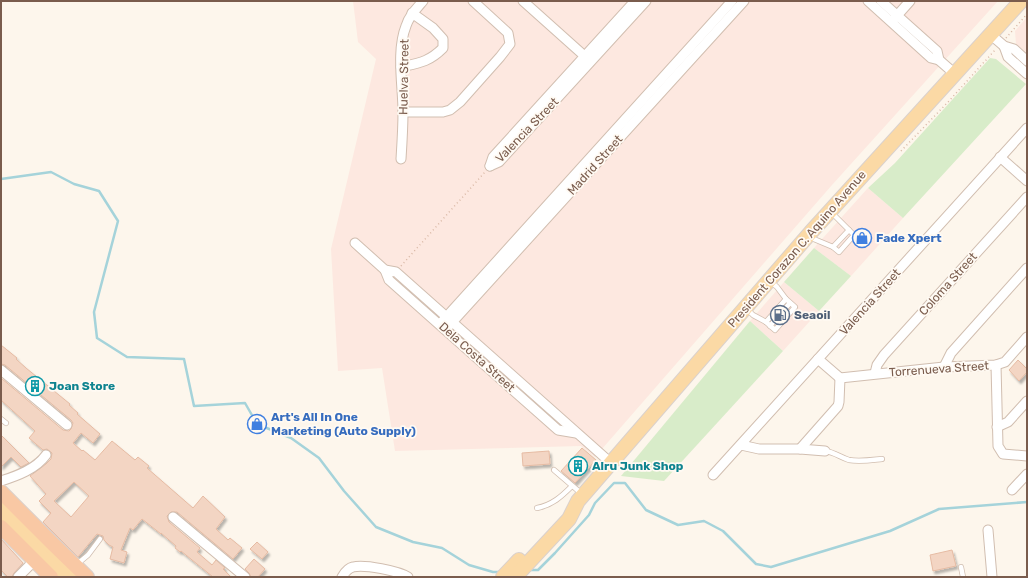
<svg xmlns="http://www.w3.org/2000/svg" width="1028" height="578" font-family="Rubik,sans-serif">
<defs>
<filter id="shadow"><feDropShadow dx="2" dy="3" stdDeviation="1" flood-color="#0004"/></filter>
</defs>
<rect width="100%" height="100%" fill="#fdf6ec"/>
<g fill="#fde8e0">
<path d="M 353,1 L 998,1 L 832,185 L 595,457 L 581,446 L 395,451 L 382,368 L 338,371 L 331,249 L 376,59 L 358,42 Z"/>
<path d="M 1027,17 L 1027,53 L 1016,44 L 1015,31 Z"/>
<path d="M 868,188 L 903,218 L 851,276 L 814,248 Z"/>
<path d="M 784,282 L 819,311 L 783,351 L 750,321 Z"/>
</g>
<g fill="#d8ecc9">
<path d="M 990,58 L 996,59 L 1026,84 L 903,218 L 868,188 L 895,163 Z"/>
<path d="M 814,248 L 851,276 L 819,311 L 784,282 Z"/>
<path d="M 750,321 L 783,351 L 664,481 L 621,476 Z"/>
</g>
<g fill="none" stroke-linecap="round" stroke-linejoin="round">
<g stroke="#a5d3da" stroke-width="2.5">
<path d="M 1,179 L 51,172 L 74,184 L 99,191 L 118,221 L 94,312 L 97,338 L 127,357 L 184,359 L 194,406 L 245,403 L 257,424 L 291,438 L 319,458 L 344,491 L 376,527 L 413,542 L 442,548 L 469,565 L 493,572 L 500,572"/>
<path d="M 529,570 L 538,570 L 555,553 L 589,515 L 595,503 L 614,483 L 625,483 L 646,510 L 678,525 L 704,521 L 723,531 L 756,564 L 771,567 L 890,531 L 939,509 L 1027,502"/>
</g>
</g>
<g fill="#f3d5c3" stroke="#e6bba3" fill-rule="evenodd" filter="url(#shadow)">
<path d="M 1,345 L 17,358 L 16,359 L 26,368 L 70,404 L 69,405 L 78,413 L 77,414 L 100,434 L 93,443 L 81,433 L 73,443 L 82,451 L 83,450 L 95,460 L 112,441 L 135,460 L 138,457 L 149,466 L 147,468 L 193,508 L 203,496 L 225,517 L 216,529 L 228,540 L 230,538 L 242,548 L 233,559 L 177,512 L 171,512 L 167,516 L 169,522 L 200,548 L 197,552 L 212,565 L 216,560 L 225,568 L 223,569 L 231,577 L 213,577 L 181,551 L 180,552 L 175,548 L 176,546 L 161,533 L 161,534 L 142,519 L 133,530 L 130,528 L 125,540 L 121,550 L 127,552 L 124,563 L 110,559 L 113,547 L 109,545 L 104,540 L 103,536 L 97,534 L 78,557 L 43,522 L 51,513 L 39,501 L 46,494 L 30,476 L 46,464 L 51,459 L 52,453 L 47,449 L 43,450 L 29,438 L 35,431 L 1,400 L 1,378 L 63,430 L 69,431 L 71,429 L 73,423 L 71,420 L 5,365 L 1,364 ZM 74,482 L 89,496 L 71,517 L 54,501 Z"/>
<path d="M 1018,360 L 1027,369 L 1027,372 L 1019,381 L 1009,370 Z"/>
<path d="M 1,435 L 29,463 L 21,467 L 11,457 L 1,467 Z"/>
<path d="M 582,448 L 596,460 L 575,483 L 561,471 Z"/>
<path d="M 549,451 L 550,464 L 523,466 L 522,453 Z"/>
<path d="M 1,539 L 23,563 L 14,573 L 12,577 L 8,577 L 1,570 Z"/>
<path d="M 257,542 L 268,552 L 262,559 L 250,549 Z"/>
<path d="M 952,550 L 956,566 L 933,571 L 930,555 Z"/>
<path d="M 254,559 L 265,569 L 258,577 L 251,577 L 249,573 L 245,569 Z"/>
</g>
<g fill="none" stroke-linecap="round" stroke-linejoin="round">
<defs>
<g id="service">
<path d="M 832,213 L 849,230"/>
<path d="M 849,230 L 854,235 L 839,252 L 833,247 Z"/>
<path d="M 809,237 L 833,247"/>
<path d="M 770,281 L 777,287 L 786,299"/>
<path d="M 786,299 L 795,307 L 775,330 L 766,322 Z"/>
<path d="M 747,309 L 753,315 L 766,322"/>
<path d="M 770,326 L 790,303"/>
<path d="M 1,419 L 6,423"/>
<path d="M 825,451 C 834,452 840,457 849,460 C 860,462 872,460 882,459"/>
<path d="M 554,470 L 582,494"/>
<path d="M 537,508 C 552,505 561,497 572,486"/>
<path d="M 76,565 L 88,555 L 100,539"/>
<path d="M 961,567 L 963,577"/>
</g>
<g id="minor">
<path d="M 523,1 L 589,60"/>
<path d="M 868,1 L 931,58 L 939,60 L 955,74"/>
<path d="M 881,1 L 937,51 L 939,60"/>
<path d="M 894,19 L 910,1"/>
<path d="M 990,34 L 1004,46 L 1014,49 L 1027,61"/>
<path d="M 1004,46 L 1008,57 L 1027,74"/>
<path d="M 401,67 C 419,63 429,62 443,48 L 443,39 L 433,28 L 412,13"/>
<path d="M 403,112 L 443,112 L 450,110 L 460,102 L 500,57 L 510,44 L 508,33 L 473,1"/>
<path d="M 1000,157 L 1027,181"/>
<path d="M 401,159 C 402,143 403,128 403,112 C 403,86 396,51 406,26 C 409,16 416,9 423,1"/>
<path d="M 490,166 L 499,162 L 646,1"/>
<path d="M 490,166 L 493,157 L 635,1"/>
<path d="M 355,243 L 385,270 L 396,272 L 611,463"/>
<path d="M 385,270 L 389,280 L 558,430 L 576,433"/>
<path d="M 440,324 L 732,1"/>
<path d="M 446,329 L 744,1"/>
<path d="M 818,359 L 840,378"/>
<path d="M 996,365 L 998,446 L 1003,454 L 1027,456"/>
<path d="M 944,367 L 951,353 L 1027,268"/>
<path d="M 1,370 L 67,425"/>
<path d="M 875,373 L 877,365 L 884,355 L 1027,197"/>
<path d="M 840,378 L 944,367 L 996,365 L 1005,362 L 1027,337"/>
<path d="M 997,427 L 1008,422 L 1027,401"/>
<path d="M 741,445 L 759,449 L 800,449 L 825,451"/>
<path d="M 800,449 L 838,406 L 839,402 L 840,378"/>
<path d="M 713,475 L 1027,128"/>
<path d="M 1,481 C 17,476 36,469 46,455"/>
<path d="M 1012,490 L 1027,474"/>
<path d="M 173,517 L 245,577"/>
<path d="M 988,530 L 992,577"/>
<path d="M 18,577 L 34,561"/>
<path d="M 342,577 C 345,572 348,568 353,567 C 364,564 399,571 408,577"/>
</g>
<g id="primary">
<path d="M 1,503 L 77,577"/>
<path d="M 1,517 L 62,577"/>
<path d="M 503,577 L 519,560"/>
<path d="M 515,577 L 569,519 L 578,501 L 811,232 L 1021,1"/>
</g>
<g id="trunk">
<path d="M 1,492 L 52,543 L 87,577"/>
<path d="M 1,527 L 51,577"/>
</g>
</defs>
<use href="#service" stroke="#d1beb0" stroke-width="6"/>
<use href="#minor" stroke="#d1beb0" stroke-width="11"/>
<use href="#primary" stroke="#dad1cd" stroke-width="16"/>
<use href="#trunk" stroke="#dad1cd" stroke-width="16"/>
<g stroke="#d9b8a5" stroke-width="1.5" stroke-dasharray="1 3" stroke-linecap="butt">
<path d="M 1006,38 L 1027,14"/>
<path d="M 901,151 L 949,101 L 995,50"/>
<path d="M 401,266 L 485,172"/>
</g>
<use href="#service" stroke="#fff" stroke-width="4.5"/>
<use href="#minor" stroke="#fff" stroke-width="9"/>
<use href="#primary" stroke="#fbd9a5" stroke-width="14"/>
<use href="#trunk" stroke="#f9c8a4" stroke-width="14"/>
</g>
<defs>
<symbol id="shop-ring" viewBox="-11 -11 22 22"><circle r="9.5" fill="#fffaf3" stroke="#3f7fe0" stroke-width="1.5"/><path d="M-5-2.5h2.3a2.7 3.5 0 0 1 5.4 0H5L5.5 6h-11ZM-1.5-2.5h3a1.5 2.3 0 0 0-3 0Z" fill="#3f7fe0"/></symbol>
<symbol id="fuel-ring" viewBox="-11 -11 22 22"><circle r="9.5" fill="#fffaf3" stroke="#5c6f8a" stroke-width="1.5"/><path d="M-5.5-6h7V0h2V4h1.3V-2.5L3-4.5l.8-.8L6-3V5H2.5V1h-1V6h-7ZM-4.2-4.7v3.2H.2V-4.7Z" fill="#5c6f8a"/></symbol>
<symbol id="building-ring" viewBox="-11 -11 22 22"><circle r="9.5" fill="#fffaf3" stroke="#0f9aa8" stroke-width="1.5"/><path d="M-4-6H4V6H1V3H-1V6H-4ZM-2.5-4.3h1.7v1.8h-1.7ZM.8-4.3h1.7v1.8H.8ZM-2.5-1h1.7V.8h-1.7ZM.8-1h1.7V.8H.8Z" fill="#0f9aa8"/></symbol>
</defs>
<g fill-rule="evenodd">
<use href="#shop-ring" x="851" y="227" width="22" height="22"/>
<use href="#fuel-ring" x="769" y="304" width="22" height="22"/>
<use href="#building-ring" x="24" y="375" width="22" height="22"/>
<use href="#shop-ring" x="246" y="413" width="22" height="22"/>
<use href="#building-ring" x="567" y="455" width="22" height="22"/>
</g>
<g text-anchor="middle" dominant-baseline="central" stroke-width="3.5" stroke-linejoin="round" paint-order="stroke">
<g font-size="12" fill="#7a5c4d" stroke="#fffaf3">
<text transform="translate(404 77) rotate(-89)">Huelva Street</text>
<text transform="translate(527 130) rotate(-46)">Valencia Street</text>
<text transform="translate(595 165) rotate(-48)">Madrid Street</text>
<text transform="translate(797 249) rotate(-49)">President Corazon C. Aquino Avenue</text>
<text transform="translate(948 284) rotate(-48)">Coloma Street</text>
<text transform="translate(870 302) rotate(-48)">Valencia Street</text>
<text transform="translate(477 357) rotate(42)">Dela Costa Street</text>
<text transform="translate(939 369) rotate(-4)">Torrenueva Street</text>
</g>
<g font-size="12" font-weight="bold" fill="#366cbe" stroke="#fffaf3" text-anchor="start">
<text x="876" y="238">Fade Xpert</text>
<text x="271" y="417">Art's All In One<tspan x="271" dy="14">Marketing (Auto Supply)</tspan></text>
</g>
<g font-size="12" font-weight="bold" fill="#4e5e75" stroke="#fffaf3" text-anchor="start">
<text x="794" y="315">Seaoil</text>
</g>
<g font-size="12" font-weight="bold" fill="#0d838f" stroke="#fffaf3" text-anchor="start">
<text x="49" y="386">Joan Store</text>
<text x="592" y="466">Alru Junk Shop</text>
</g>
</g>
<rect width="1028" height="578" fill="none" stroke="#7a5c4d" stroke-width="4"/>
</svg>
